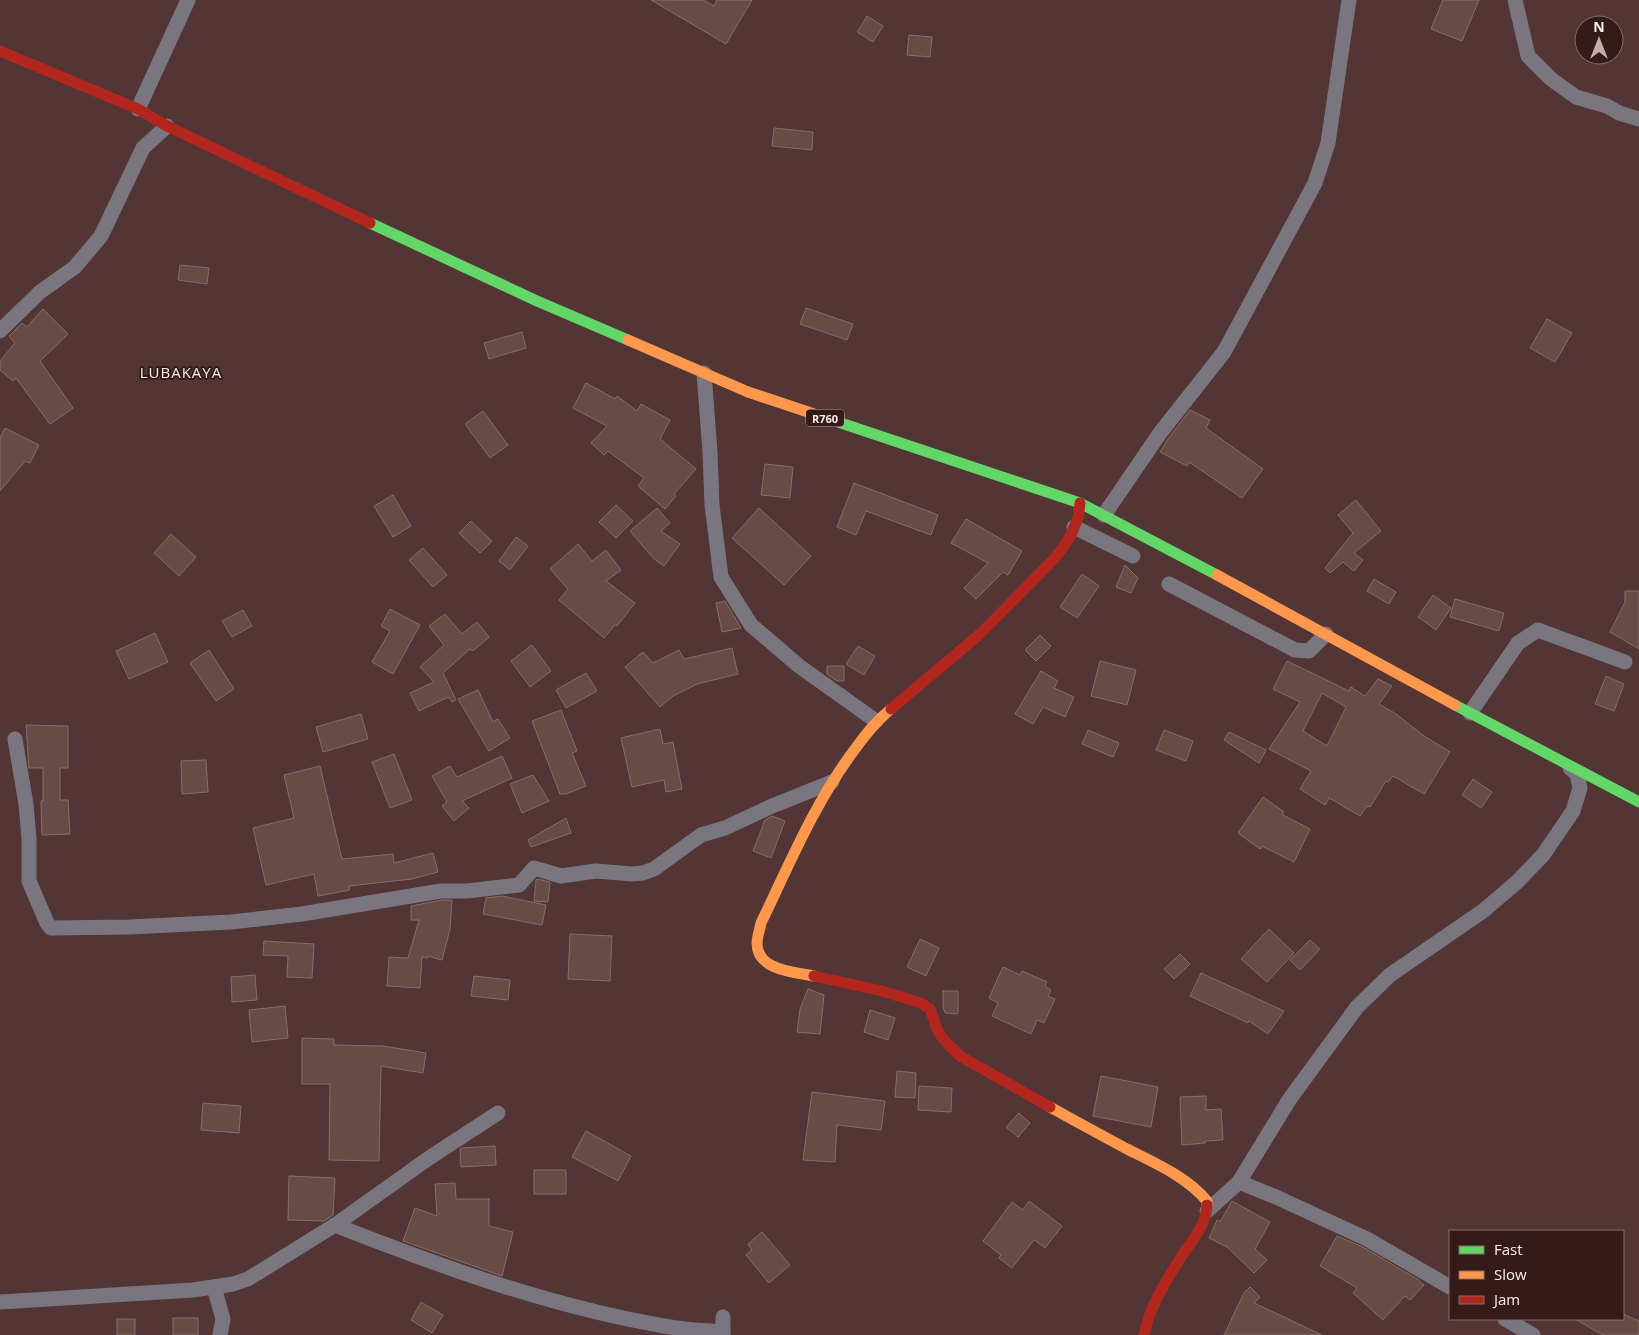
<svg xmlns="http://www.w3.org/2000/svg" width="1639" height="1335" font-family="'Open Sans',sans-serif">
<rect width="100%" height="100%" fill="#523534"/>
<g fill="#674c45" stroke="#866e68" fill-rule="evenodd">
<path d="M 651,0 L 703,0 L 714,6 L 717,0 L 752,0 L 726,44 Z"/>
<path d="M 1443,0 L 1479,0 L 1462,41 L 1431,29 Z"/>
<path d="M 867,16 L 883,26 L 873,42 L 857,32 Z"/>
<path d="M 909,35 L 932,37 L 930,57 L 907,55 Z"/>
<path d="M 774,128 L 813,132 L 812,150 L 772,146 Z"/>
<path d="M 180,265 L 209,268 L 207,284 L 178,280 Z"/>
<path d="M 806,308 L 853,324 L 847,340 L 800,324 Z"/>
<path d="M 43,309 L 68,334 L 40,361 L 73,408 L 50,424 L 16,378 L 13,381 L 0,370 L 0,361 L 15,343 L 9,336 L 22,323 L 27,327 Z"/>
<path d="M 1547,319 L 1572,333 L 1555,362 L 1530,348 Z"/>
<path d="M 522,332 L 526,348 L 489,359 L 484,343 Z"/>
<path d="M 586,383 L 615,399 L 617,396 L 637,411 L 641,404 L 670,420 L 660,439 L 696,469 L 674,494 L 676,496 L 665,509 L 638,486 L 644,478 L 608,451 L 604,455 L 591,443 L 607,426 L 573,408 Z"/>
<path d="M 1190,410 L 1210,420 L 1206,428 L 1263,469 L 1242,498 L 1189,462 L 1187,466 L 1160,452 L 1168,439 Z"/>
<path d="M 483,411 L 508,445 L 490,458 L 465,424 Z"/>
<path d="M 5,428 L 39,445 L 30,463 L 25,461 L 0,491 L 0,438 Z"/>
<path d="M 765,464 L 793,467 L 790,498 L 761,495 Z"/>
<path d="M 854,483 L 938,515 L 931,535 L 866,511 L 856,535 L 837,527 Z"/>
<path d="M 393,495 L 411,526 L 393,537 L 374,506 Z"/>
<path d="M 1356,500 L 1381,531 L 1354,553 L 1363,560 L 1354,571 L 1343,562 L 1330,573 L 1325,568 L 1353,533 L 1338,515 Z"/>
<path d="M 616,505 L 633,521 L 616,538 L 599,522 Z"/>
<path d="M 657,508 L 670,523 L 661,531 L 680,544 L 664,566 L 653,558 L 630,531 Z"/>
<path d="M 759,508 L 811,556 L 784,585 L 732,538 Z"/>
<path d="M 966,519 L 1022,551 L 1008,575 L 1003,572 L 976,599 L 964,588 L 988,563 L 951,543 Z"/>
<path d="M 471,521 L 492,541 L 480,553 L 459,533 Z"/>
<path d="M 171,534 L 196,557 L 179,576 L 154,553 Z"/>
<path d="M 516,537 L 528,546 L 510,570 L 499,561 Z"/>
<path d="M 578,544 L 592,561 L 606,550 L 621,570 L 606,581 L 635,603 L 617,626 L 615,625 L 604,638 L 559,600 L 568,589 L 550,569 Z"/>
<path d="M 423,548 L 447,575 L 433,587 L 409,560 Z"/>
<path d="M 1125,565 L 1138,578 L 1131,593 L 1116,587 Z"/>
<path d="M 1082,574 L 1099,586 L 1077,618 L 1060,607 Z"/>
<path d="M 1374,579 L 1396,592 L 1389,604 L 1367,591 Z"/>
<path d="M 1625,591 L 1639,591 L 1639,649 L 1610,632 L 1625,602 Z"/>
<path d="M 1433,595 L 1451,608 L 1436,630 L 1418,617 Z"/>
<path d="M 1455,599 L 1504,613 L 1499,631 L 1450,617 Z"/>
<path d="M 725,601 L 741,628 L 722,632 L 716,603 Z"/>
<path d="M 390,609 L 420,625 L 393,674 L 372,662 L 390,631 L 381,626 Z"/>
<path d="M 243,610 L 252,626 L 232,637 L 222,621 Z"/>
<path d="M 445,614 L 462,634 L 477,622 L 489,637 L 473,651 L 470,649 L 443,673 L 456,700 L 452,702 L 448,697 L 419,711 L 410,693 L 434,682 L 420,667 L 444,645 L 429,626 Z"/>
<path d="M 155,633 L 168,662 L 129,679 L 116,651 Z"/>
<path d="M 1040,635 L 1051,646 L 1036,661 L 1025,650 Z"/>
<path d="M 532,645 L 551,671 L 530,687 L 511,661 Z"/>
<path d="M 858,646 L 875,656 L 864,675 L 846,664 Z"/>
<path d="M 732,648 L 738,674 L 697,684 L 673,696 L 660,707 L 625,667 L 643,652 L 653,663 L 679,650 L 684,659 Z"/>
<path d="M 209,650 L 234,689 L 216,701 L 190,663 Z"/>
<path d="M 1100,661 L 1136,670 L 1127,705 L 1091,696 Z"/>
<path d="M 1287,661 L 1349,691 L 1351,687 L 1365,696 L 1378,679 L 1392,686 L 1379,704 L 1396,714 L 1424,736 L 1450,752 L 1424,794 L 1393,776 L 1388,782 L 1386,781 L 1370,807 L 1367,806 L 1360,816 L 1329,798 L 1325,805 L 1300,789 L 1311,771 L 1269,749 L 1300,702 L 1273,689 ZM 1322,693 L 1346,707 L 1327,746 L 1303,731 Z"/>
<path d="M 827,666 L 844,666 L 844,681 L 837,681 L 827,674 Z"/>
<path d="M 1041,671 L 1058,681 L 1054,688 L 1074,697 L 1065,717 L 1043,707 L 1033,724 L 1015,714 Z"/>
<path d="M 586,673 L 597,691 L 566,708 L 556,690 Z"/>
<path d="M 1606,676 L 1624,684 L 1614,711 L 1595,704 Z"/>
<path d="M 478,690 L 493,722 L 498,719 L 510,738 L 489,751 L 458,699 Z"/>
<path d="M 561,710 L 577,751 L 572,753 L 586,786 L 566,794 L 560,794 L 532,721 Z"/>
<path d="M 361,714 L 368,739 L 323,752 L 316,727 Z"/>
<path d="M 26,725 L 68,726 L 68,768 L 60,768 L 60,800 L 68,800 L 70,834 L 42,835 L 41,801 L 43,801 L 43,768 L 29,768 Z"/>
<path d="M 660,729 L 663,744 L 673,742 L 682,789 L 666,792 L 664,780 L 632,787 L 621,738 Z"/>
<path d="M 1088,730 L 1119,743 L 1113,757 L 1082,744 Z"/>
<path d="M 1164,730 L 1193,741 L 1186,761 L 1156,750 Z"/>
<path d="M 1229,732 L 1266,750 L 1259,763 L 1224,740 Z"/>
<path d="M 394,754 L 412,800 L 390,808 L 372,762 Z"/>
<path d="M 502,756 L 512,778 L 462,801 L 469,808 L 454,821 L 442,806 L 447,802 L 432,776 L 450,766 L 457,777 Z"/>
<path d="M 206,760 L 208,792 L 182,794 L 181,761 Z"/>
<path d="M 320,766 L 342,859 L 393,854 L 394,863 L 433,853 L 438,872 L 412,879 L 349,886 L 350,890 L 318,896 L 314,874 L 266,885 L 253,828 L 294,818 L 284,775 Z"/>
<path d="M 533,775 L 549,801 L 522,813 L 510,784 Z"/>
<path d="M 1473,779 L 1492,792 L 1481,808 L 1462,795 Z"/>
<path d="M 1263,797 L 1283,811 L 1283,815 L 1310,829 L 1294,862 L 1262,846 L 1260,849 L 1238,833 Z"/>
<path d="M 772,816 L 785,821 L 771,858 L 753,851 L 765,820 Z"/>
<path d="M 566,818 L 571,833 L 531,847 L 528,840 Z"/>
<path d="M 537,879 L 550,882 L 548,902 L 534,901 L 536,880 Z"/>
<path d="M 502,896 L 546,905 L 542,925 L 483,914 L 486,898 Z"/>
<path d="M 442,900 L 452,900 L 450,929 L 442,960 L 428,956 L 428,958 L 422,957 L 420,988 L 387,986 L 389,957 L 408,958 L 419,920 L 411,920 L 411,906 Z"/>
<path d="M 1269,929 L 1294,953 L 1267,982 L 1241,959 Z"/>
<path d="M 570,934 L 612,936 L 610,981 L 568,979 Z"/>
<path d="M 920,939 L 939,948 L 926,976 L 907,967 Z"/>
<path d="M 1310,940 L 1320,949 L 1300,970 L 1290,960 Z"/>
<path d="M 264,941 L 314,944 L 312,978 L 287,977 L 288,956 L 263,955 Z"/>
<path d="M 1180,954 L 1190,964 L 1174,979 L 1164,969 Z"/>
<path d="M 1003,967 L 1020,975 L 1022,971 L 1047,982 L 1045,986 L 1051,990 L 1048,996 L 1055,999 L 1044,1023 L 1037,1020 L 1031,1034 L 992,1016 L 998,1003 L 989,998 Z"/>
<path d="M 1201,973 L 1284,1011 L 1268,1034 L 1249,1021 L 1248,1023 L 1190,996 Z"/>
<path d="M 255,975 L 257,1000 L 232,1002 L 231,977 Z"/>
<path d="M 474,976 L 510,980 L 508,1000 L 471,996 Z"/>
<path d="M 808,989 L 824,995 L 820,1034 L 797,1032 L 800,1009 Z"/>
<path d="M 943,991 L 958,991 L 958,1014 L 945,1013 L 943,1007 Z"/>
<path d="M 285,1006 L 288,1038 L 252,1042 L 249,1010 Z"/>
<path d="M 870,1010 L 895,1018 L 888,1040 L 864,1032 Z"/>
<path d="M 302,1038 L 334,1039 L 334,1045 L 383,1046 L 426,1053 L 423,1073 L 381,1066 L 379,1161 L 329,1160 L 330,1084 L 302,1084 Z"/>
<path d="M 897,1071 L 916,1073 L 915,1098 L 895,1097 Z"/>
<path d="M 1101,1076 L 1158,1087 L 1151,1127 L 1093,1116 Z"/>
<path d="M 919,1086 L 952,1088 L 951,1112 L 918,1110 Z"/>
<path d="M 812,1092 L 885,1101 L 881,1130 L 837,1125 L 835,1162 L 803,1160 Z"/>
<path d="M 1206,1096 L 1206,1110 L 1221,1109 L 1223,1140 L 1205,1141 L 1205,1143 L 1182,1145 L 1180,1097 Z"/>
<path d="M 203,1103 L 241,1106 L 239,1133 L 201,1130 Z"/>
<path d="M 1019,1113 L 1030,1123 L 1018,1137 L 1006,1127 Z"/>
<path d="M 586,1131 L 631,1156 L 618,1181 L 572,1157 Z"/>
<path d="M 495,1146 L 496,1165 L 461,1167 L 460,1149 L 462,1148 Z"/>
<rect x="534" y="1170" width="32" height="24"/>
<path d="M 289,1176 L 335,1178 L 333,1215 L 324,1221 L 288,1220 Z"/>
<path d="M 455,1183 L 456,1199 L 489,1199 L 489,1226 L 513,1232 L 502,1276 L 403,1241 L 415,1208 L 437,1216 L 435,1184 Z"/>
<path d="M 1029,1201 L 1062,1226 L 1045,1248 L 1034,1240 L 1012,1268 L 999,1258 L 1001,1255 L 983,1241 L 1012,1202 L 1023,1210 Z"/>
<path d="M 1232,1201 L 1270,1222 L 1255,1249 L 1267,1260 L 1254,1273 L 1227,1247 L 1209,1238 L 1217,1220 L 1220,1222 Z"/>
<path d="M 762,1232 L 790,1265 L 769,1283 L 746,1255 L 752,1250 L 748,1244 Z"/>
<path d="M 1337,1236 L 1363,1247 L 1417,1279 L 1424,1285 L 1410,1300 L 1405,1296 L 1383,1320 L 1353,1293 L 1357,1288 L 1320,1266 Z"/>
<path d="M 1250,1287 L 1260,1297 L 1254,1303 L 1322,1335 L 1224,1335 L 1244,1293 Z"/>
<path d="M 421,1302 L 443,1315 L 432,1333 L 411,1320 Z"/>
<path d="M 1623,1314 L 1639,1321 L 1639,1335 L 1603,1335 L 1575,1319 L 1623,1319 Z"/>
<rect x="173" y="1318" width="25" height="17"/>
<rect x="117" y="1319" width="18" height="16"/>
</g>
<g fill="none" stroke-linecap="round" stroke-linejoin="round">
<g stroke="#7a7680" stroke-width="15">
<path d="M 1515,0 L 1528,56 L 1551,79 L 1576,97 L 1607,106 L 1619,113 L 1639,119"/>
<path d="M 138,109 L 188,0"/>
<path d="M 0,331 L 40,292 L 75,267 L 101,236 L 143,148 L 167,126"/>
<path d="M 704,373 L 710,452 L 712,505 L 721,577 L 751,625 L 799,666 L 876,721"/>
<path d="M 1104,515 L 1160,433 L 1224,352 L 1315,183 L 1328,143 L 1349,0"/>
<path d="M 1074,527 L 1133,556"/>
<path d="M 1169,584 L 1295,650 L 1309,651 L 1326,634"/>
<path d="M 1470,713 L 1518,643 L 1538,630 L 1625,662"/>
<path d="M 15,739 L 26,804 L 29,839 L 29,881 L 47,923 L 51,928 L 129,927 L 231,922 L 302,914 L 441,891 L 467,891 L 519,885 L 534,868 L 561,876 L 596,871 L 632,874 L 643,873 L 654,869 L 701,835 L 725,828 L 772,806 L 832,782"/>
<path d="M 1239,1182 L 1276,1197 L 1367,1239 L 1450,1287"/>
<path d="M 1207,1211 L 1239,1182 L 1289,1100 L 1357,1007 L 1390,975 L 1483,911 L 1517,882 L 1543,855 L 1573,811 L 1580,788 L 1577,774 L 1570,768"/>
<path d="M 335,1225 C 444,1268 555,1308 670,1327 C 688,1330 706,1331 723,1332"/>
<path d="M 214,1287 L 223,1319 L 220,1335"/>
<path d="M 0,1302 L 193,1290 L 233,1284 L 248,1279 L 335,1225 L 429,1158 L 498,1113"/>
<path d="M 1505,1319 L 1533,1335"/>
<path d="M 723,1335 L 723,1317"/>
</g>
<g stroke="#63d668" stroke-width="11">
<path d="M 370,223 L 537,301 L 628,340"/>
<path d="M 823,417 L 1080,503 L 1217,575"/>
<path d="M 1455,705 L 1639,802"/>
</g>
<g stroke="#ff974d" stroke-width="11">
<path d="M 628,340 L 748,392 L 823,417"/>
<path d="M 1217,575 L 1455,705"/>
<path d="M 814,976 C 795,972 757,971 757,943 C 757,937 760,929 761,923 C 790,863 815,802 855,749 C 866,734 876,721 891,709"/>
<path d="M 1050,1107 C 1075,1121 1101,1135 1127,1149 C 1155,1163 1187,1177 1207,1201 L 1207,1205"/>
</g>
<g stroke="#b3261e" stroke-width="11">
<path d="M 0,51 L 138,109 L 167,126 L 370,223"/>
<path d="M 891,709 L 980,634 L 1056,557 L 1070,537 L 1078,518 L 1080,503"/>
<path d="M 814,976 L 882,991 L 921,1003 L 930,1009 L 937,1029 L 943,1039 L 960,1056 L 1050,1107"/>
<path d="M 1144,1335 C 1149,1308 1166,1281 1181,1257 C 1191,1242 1207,1224 1207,1205"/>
</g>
</g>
<g text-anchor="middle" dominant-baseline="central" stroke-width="4" stroke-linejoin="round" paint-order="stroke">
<rect fill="#341b1a" stroke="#c0afad" stroke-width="1" x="806" y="409.5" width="38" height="17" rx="4"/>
<g font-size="11" font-weight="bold" fill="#fceeec">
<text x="825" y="418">R760</text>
</g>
<g font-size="15" letter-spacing="1" fill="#fceeec" stroke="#341b1a">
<text x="181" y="372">LUBAKAYA</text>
</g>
</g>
<rect x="1449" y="1230" width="175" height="90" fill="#341b1a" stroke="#846f6e"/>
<rect x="1459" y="1246" width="25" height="8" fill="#63d668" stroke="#846f6e"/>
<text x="1494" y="1255" font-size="15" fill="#fceeec">Fast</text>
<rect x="1459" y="1271" width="25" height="8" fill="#ff974d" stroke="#846f6e"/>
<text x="1494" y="1280" font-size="15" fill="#fceeec">Slow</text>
<rect x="1459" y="1296" width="25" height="8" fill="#b3261e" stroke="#846f6e"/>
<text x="1494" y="1305" font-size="15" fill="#fceeec">Jam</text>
<g transform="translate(1599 40)"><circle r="24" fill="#341b1a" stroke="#846f6e"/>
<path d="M0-4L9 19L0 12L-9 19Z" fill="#c0adac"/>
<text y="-8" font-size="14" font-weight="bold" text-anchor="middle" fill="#fceeec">N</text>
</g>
</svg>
